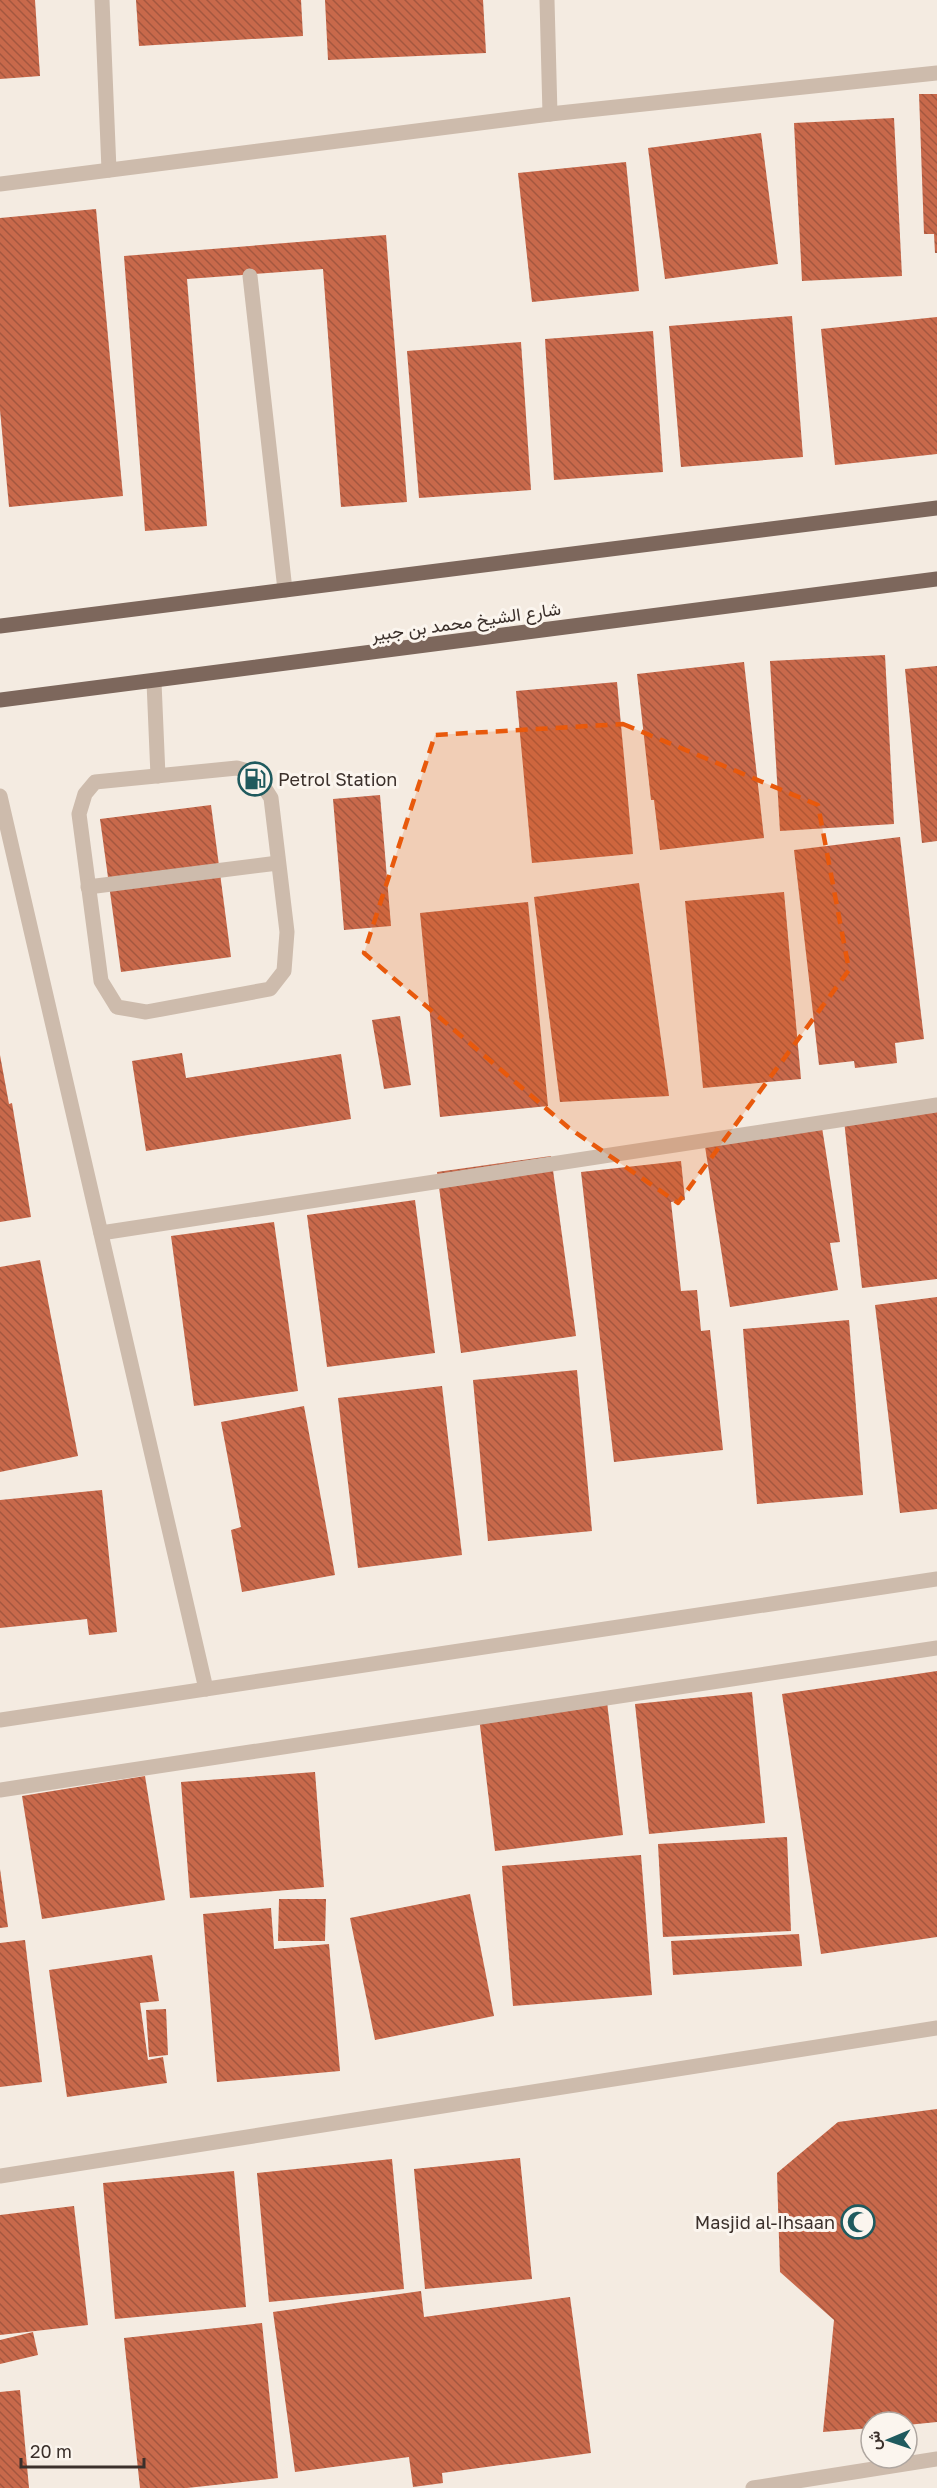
<svg xmlns="http://www.w3.org/2000/svg" width="937" height="2488" font-family="'Golos Text',Vazirmatn,sans-serif">
<defs>
<pattern id="building-back-hatch" width="6" height="6" patternUnits="userSpaceOnUse" patternTransform="scale(1.5)"><rect width="6" height="6" fill="#c8694b"/><path d="M-1 5l2 2M0 0l6 6M5-1l2 2" fill="none" stroke="#a4573f"/></pattern>
</defs>
<rect width="100%" height="100%" fill="#f4ebe1"/>
<g fill="url(#building-back-hatch)">
<path d="M 0,0 L 35,0 L 40,76 L 0,79 Z"/>
<path d="M 136,0 L 301,0 L 303,36 L 139,46 Z"/>
<path d="M 325,0 L 483,0 L 486,53 L 328,60 Z"/>
<path d="M 919,94 L 937,94 L 937,253 L 935,253 L 934,234 L 924,234 Z"/>
<path d="M 894,118 L 902,276 L 802,281 L 794,123 Z"/>
<path d="M 761,133 L 778,264 L 665,279 L 648,148 Z"/>
<path d="M 626,162 L 639,291 L 532,302 L 518,173 Z"/>
<path d="M 96,209 L 123,496 L 9,507 L 0,410 L 0,218 Z"/>
<path d="M 386,235 L 407,502 L 341,507 L 323,269 L 187,279 L 207,526 L 145,531 L 124,256 Z"/>
<path d="M 792,316 L 803,457 L 681,467 L 669,326 Z"/>
<path d="M 937,317 L 937,454 L 835,465 L 821,329 Z"/>
<path d="M 653,331 L 663,472 L 554,480 L 545,339 Z"/>
<path d="M 521,342 L 531,490 L 419,498 L 407,351 Z"/>
<path d="M 885,655 L 894,824 L 780,831 L 770,661 Z"/>
<path d="M 744,662 L 764,838 L 660,850 L 654,800 L 651,800 L 637,674 Z"/>
<path d="M 937,666 L 937,841 L 922,843 L 905,669 Z"/>
<path d="M 617,682 L 633,854 L 532,863 L 516,691 Z"/>
<path d="M 380,795 L 391,926 L 344,930 L 333,799 Z"/>
<path d="M 211,805 L 231,957 L 121,972 L 100,819 Z"/>
<path d="M 900,837 L 924,1039 L 895,1043 L 897,1063 L 855,1068 L 854,1061 L 819,1065 L 794,850 Z"/>
<path d="M 639,883 L 669,1096 L 560,1102 L 534,897 Z"/>
<path d="M 784,892 L 801,1079 L 703,1088 L 685,901 Z"/>
<path d="M 528,902 L 548,1106 L 440,1117 L 420,913 Z"/>
<path d="M 400,1016 L 411,1085 L 384,1089 L 372,1020 Z"/>
<path d="M 182,1053 L 186,1078 L 341,1054 L 351,1119 L 146,1151 L 132,1061 Z"/>
<path d="M 0,1055 L 9,1104 L 12,1103 L 31,1217 L 0,1222 Z"/>
<path d="M 937,1110 L 937,1279 L 862,1288 L 844,1120 Z"/>
<path d="M 821,1121 L 840,1242 L 830,1243 L 838,1290 L 730,1307 L 704,1140 Z"/>
<path d="M 551,1156 L 576,1336 L 461,1353 L 437,1172 Z"/>
<path d="M 681,1161 L 685,1200 L 671,1202 L 681,1291 L 697,1290 L 701,1331 L 710,1330 L 723,1450 L 614,1462 L 581,1172 Z"/>
<path d="M 415,1200 L 435,1353 L 327,1367 L 307,1215 Z"/>
<path d="M 274,1222 L 298,1391 L 194,1406 L 171,1236 Z"/>
<path d="M 40,1260 L 78,1456 L 0,1472 L 0,1267 Z"/>
<path d="M 937,1297 L 937,1509 L 900,1513 L 875,1305 Z"/>
<path d="M 849,1320 L 863,1495 L 757,1504 L 743,1329 Z"/>
<path d="M 577,1370 L 592,1531 L 488,1541 L 473,1380 Z"/>
<path d="M 442,1386 L 462,1555 L 358,1568 L 338,1398 Z"/>
<path d="M 304,1406 L 335,1575 L 242,1592 L 231,1530 L 241,1527 L 221,1422 Z"/>
<path d="M 102,1490 L 117,1632 L 89,1635 L 87,1619 L 0,1628 L 0,1500 Z"/>
<path d="M 937,1671 L 937,1937 L 821,1954 L 782,1694 Z"/>
<path d="M 752,1692 L 765,1823 L 649,1834 L 635,1704 Z"/>
<path d="M 607,1702 L 623,1835 L 495,1851 L 479,1717 Z"/>
<path d="M 315,1772 L 324,1887 L 190,1898 L 181,1782 Z"/>
<path d="M 145,1776 L 165,1900 L 42,1919 L 22,1796 Z"/>
<path d="M 787,1837 L 791,1931 L 663,1937 L 658,1844 Z"/>
<path d="M 641,1855 L 652,1995 L 513,2006 L 502,1866 Z"/>
<path d="M 0,1869 L 8,1927 L 0,1928 Z"/>
<path d="M 470,1894 L 494,2016 L 375,2040 L 350,1918 Z"/>
<path d="M 279,1899 L 326,1899 L 325,1941 L 278,1941 Z"/>
<path d="M 271,1908 L 274,1949 L 329,1944 L 340,2071 L 217,2082 L 203,1914 Z"/>
<path d="M 799,1934 L 802,1966 L 673,1975 L 671,1941 Z"/>
<path d="M 25,1940 L 42,2082 L 0,2087 L 0,1943 Z"/>
<path d="M 152,1955 L 159,2001 L 140,2003 L 148,2060 L 163,2057 L 167,2083 L 67,2097 L 49,1970 Z"/>
<path d="M 166,2009 L 168,2055 L 149,2057 L 146,2010 Z"/>
<path d="M 937,2109 L 937,2422 L 907,2425 L 907,2422 L 871,2422 L 871,2428 L 823,2432 L 834,2320 L 780,2272 L 777,2173 L 838,2122 Z"/>
<path d="M 520,2158 L 532,2279 L 425,2289 L 414,2169 Z"/>
<path d="M 392,2159 L 404,2289 L 269,2302 L 257,2173 Z"/>
<path d="M 234,2171 L 246,2307 L 115,2319 L 103,2183 Z"/>
<path d="M 74,2206 L 88,2325 L 0,2335 L 0,2215 Z"/>
<path d="M 421,2291 L 424,2317 L 570,2297 L 591,2453 L 442,2473 L 443,2483 L 413,2487 L 409,2457 L 295,2472 L 273,2312 Z"/>
<path d="M 262,2323 L 278,2478 L 187,2488 L 140,2488 L 124,2338 Z"/>
<path d="M 33,2332 L 38,2355 L 0,2364 L 0,2340 Z"/>
<path d="M 20,2390 L 29,2488 L 0,2488 L 0,2392 Z"/>
</g>
<g fill="none" stroke-linecap="round" stroke-linejoin="round">
<g stroke="#cdbbac" stroke-width="15">
<path d="M 250,276 L 285,590"/>
<path d="M 154,682 L 158,776"/>
<path d="M 237,768 L 255,773 L 271,798 L 287,932 L 284,971 L 270,989 L 146,1012 L 117,1007 L 101,981 L 79,814 L 85,794 L 95,782 Z"/>
<path d="M 88,887 L 278,863"/>
</g>
<g stroke="#cdbbac" stroke-width="15">
<path d="M 102,0 L 109,170"/>
<path d="M 547,0 L 550,114"/>
<path d="M 0,184 L 550,114 L 937,73"/>
<path d="M 0,796 L 206,1689"/>
<path d="M 101,1233 L 937,1105"/>
<path d="M 0,2176 L 937,2028"/>
<path d="M 753,2488 L 937,2459"/>
</g>
<g stroke="#cdbbac" stroke-width="15">
<path d="M 0,1720 L 937,1579"/>
<path d="M 0,1790 L 937,1648"/>
</g>
<g stroke="#7d675c" stroke-width="15">
<path d="M 0,626 L 937,508"/>
<path d="M 0,700 L 937,579"/>
</g>
</g>
<path fill="#e8590c" fill-opacity="0.2" stroke="#e8590c" stroke-width="4.5" stroke-dasharray="12 8" stroke-linejoin="round" d="M 623,724 L 818,805 L 849,970 L 678,1203 L 569,1128 L 364,953 L 435,735 Z"/>
<defs>
<symbol id="fuel-ring" viewBox="-11 -11 22 22"><circle r="9.5" fill="#fbf5ee" stroke="#1f5a5e" stroke-width="1.5"/><path d="M-5.5-6h7V0h2V4h1.3V-2.5L3-4.5l.8-.8L6-3V5H2.5V1h-1V6h-7ZM-4.2-4.7v3.2H.2V-4.7Z" fill="#1f5a5e"/></symbol>
<symbol id="mosque-ring" viewBox="-11 -11 22 22"><circle r="9.5" fill="#fbf5ee" stroke="#1f5a5e" stroke-width="1.5"/><path d="M3.5-4.9A6 6 0 1 0 3.5 4.9A5 5 0 1 1 3.5-4.9Z" fill="#1f5a5e"/></symbol>
</defs>
<g fill-rule="evenodd">
<use href="#fuel-ring" x="236" y="760" width="38" height="38"/>
<use href="#mosque-ring" x="839" y="2203" width="38" height="38"/>
</g>
<g text-anchor="middle" dominant-baseline="central" stroke-width="6" stroke-linejoin="round" paint-order="stroke">
<g font-size="18" fill="#3b302b" stroke="#fbf5ee">
<text transform="translate(466 621) rotate(-8)">شارع الشيخ محمد بن جبير</text>
</g>
<g font-size="18" fill="#3b302b" stroke="#fbf5ee" text-anchor="start">
<text x="278" y="779">Petrol Station</text>
<text x="835" y="2222" text-anchor="end">Masjid al-Ihsaan</text>
</g>
</g>
<g transform="translate(889 2440) rotate(268)"><circle r="28" fill="#fbf5ee" stroke="#aea6a0" stroke-width="1.5"/>
<path d="M0-4.5L10 22L0 15L-10 22Z" fill="#1f5a5e"/>
<text y="-9" font-size="16" font-weight="bold" text-anchor="middle" fill="#3b302b">ش</text>
</g>
<path d="M21 2458v9h123v-9" fill="none" stroke="#3b302b" stroke-width="3"/>
<text x="30" y="2458" font-size="18" fill="#3b302b" stroke="#fbf5ee" stroke-width="4.5" paint-order="stroke">20 m</text>
</svg>
